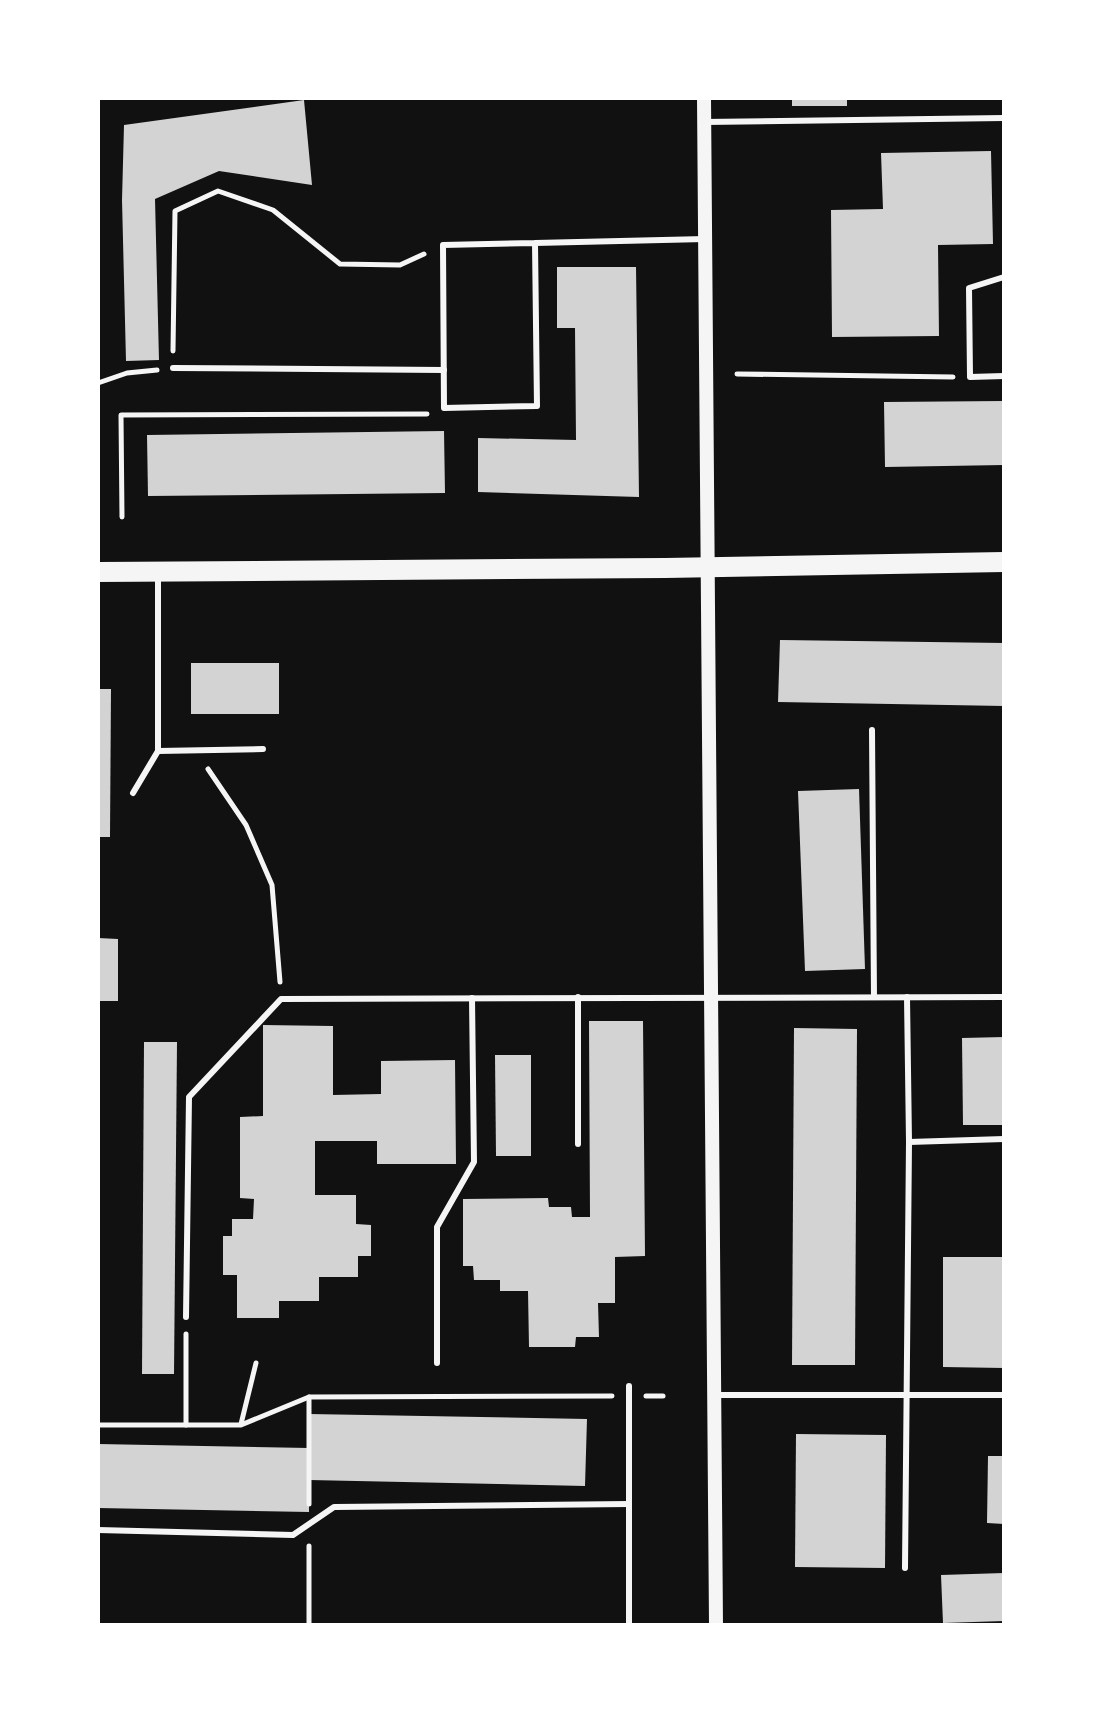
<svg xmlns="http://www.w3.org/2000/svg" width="1102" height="1723" font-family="'Sofia Sans Condensed',sans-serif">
<rect width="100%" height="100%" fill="#111"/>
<g fill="#d3d3d3">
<rect x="792" y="98" width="55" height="8"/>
<path d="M 304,100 L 312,185 L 219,171 L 155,199 L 159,360 L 126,361 L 122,200 L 124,125 Z"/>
<path d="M 991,151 L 993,244 L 938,245 L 939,336 L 832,337 L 831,210 L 883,209 L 881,153 Z"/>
<path d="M 557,267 L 636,267 L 639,497 L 478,492 L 478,438 L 576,440 L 575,328 L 557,328 Z"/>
<path d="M 1004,401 L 1004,465 L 885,467 L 884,402 Z"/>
<path d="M 444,431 L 445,493 L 148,496 L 147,435 Z"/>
<path d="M 780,640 L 1004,643 L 1004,706 L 778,702 Z"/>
<rect x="191" y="663" width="88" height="51"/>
<path d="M 98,689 L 111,689 L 110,837 L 98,837 Z"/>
<path d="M 859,789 L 865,969 L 805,971 L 798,791 Z"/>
<path d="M 98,938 L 118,939 L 118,1001 L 98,1001 Z"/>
<path d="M 589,1021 L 643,1021 L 645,1256 L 615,1257 L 615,1303 L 598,1303 L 599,1337 L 576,1337 L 575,1347 L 529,1347 L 528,1291 L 500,1291 L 500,1280 L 474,1280 L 473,1266 L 463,1266 L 463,1199 L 548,1198 L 549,1207 L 571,1207 L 572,1217 L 590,1217 Z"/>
<path d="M 263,1025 L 333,1026 L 333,1095 L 381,1094 L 381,1061 L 455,1060 L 456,1164 L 377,1164 L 377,1141 L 315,1141 L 315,1195 L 356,1195 L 356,1224 L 371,1225 L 371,1256 L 358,1256 L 358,1277 L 319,1277 L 319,1301 L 279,1301 L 279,1318 L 237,1318 L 237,1275 L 223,1275 L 223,1236 L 232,1236 L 232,1219 L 253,1219 L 254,1199 L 240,1198 L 240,1117 L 263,1116 Z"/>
<path d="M 794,1028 L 857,1029 L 855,1365 L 792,1365 Z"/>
<path d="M 1004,1037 L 1004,1125 L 963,1125 L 962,1038 Z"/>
<path d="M 144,1042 L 177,1042 L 174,1374 L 142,1374 Z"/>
<path d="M 495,1055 L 531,1055 L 531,1156 L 496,1156 Z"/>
<path d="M 943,1257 L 1004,1257 L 1004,1368 L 943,1367 Z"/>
<path d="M 309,1414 L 587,1419 L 585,1486 L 309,1480 L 309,1512 L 98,1508 L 98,1444 L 309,1448 Z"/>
<path d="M 796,1434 L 886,1435 L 885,1568 L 795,1567 Z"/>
<path d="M 988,1456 L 1004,1456 L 1004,1524 L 987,1523 Z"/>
<path d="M 1004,1573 L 1004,1621 L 943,1623 L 941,1575 Z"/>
</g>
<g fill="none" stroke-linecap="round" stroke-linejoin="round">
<g stroke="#f5f5f5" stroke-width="5">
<path d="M 173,351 L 175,211 L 218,191 L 273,210 L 340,264 L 400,265 L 424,254"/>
<path d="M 737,374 L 953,377"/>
<path d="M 98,383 L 127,373 L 157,370"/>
<path d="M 122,517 L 121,415 L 427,414"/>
<path d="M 208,769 L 246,825 L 272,885 L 280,982"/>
<path d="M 186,1334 L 186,1425"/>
<path d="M 646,1396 L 663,1396"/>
<path d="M 241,1424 L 256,1363"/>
<path d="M 98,1425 L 241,1425 L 309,1397 L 612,1396"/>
<path d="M 309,1504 L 309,1397"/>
<path d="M 309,1625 L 309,1546"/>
</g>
<g stroke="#f5f5f5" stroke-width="6">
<path d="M 704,122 L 1004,118"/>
<path d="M 535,243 L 443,245 L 444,408 L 537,406 L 535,243 L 705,239"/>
<path d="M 1004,277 L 969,288 L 970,377 L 1004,376"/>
<path d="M 173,368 L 444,370"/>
<path d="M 872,730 L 874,997"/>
<path d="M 158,751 L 263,749"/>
<path d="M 133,793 L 158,751 L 158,575"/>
<path d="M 909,1142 L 1004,1139"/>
<path d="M 578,1144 L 578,997"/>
<path d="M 186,1317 L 189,1097 L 281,999 L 1004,997"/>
<path d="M 437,1363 L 437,1227 L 474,1162 L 472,998"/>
<path d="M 629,1386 L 629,1625"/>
<path d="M 714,1395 L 1004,1395"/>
<path d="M 98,1530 L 293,1535 L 334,1507 L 629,1504"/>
<path d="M 905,1568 L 909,1142 L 907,997"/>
</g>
<path stroke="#f5f5f5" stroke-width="14" d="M 704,98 L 716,1625"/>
<path stroke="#f5f5f5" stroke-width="20" d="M 98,572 L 665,568 L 1004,562"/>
</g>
<rect width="1102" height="1723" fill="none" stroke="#ffffff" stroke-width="200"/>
</svg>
